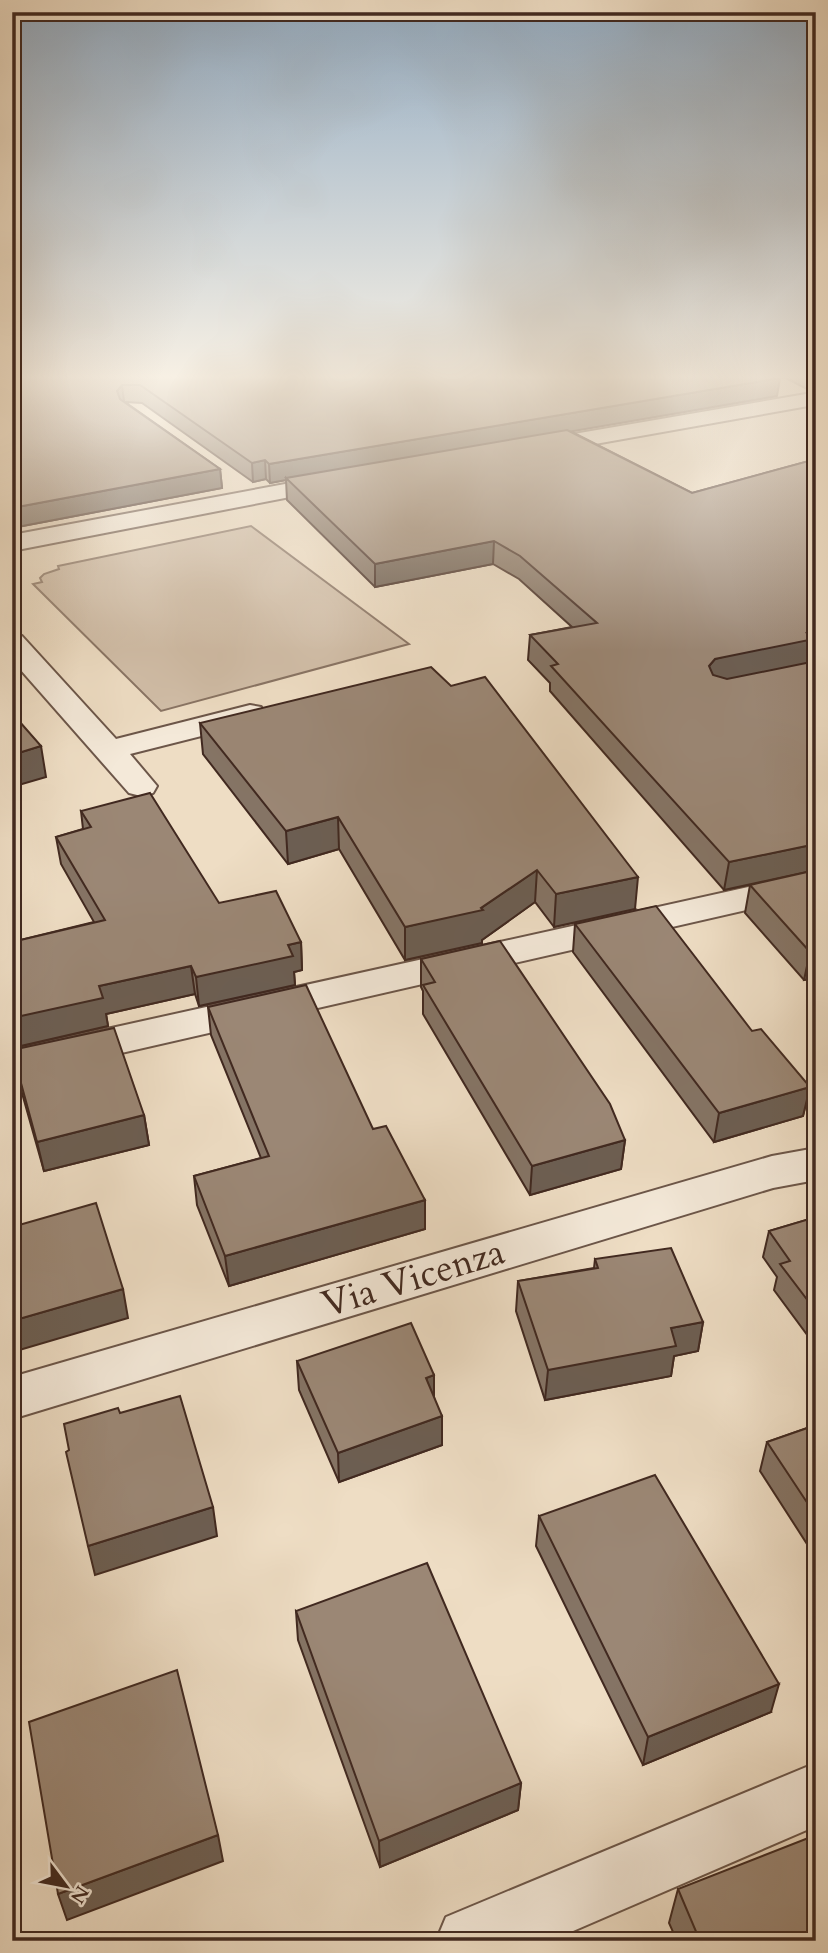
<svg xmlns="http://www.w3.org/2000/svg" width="828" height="1953" font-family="Cardo,serif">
<rect width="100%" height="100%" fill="#eeddc4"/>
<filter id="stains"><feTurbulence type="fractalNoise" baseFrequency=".00286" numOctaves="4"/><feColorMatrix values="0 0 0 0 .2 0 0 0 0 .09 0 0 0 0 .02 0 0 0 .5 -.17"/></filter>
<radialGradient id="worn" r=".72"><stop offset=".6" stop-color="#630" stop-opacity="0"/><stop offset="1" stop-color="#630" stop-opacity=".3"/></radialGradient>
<path fill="#d1bea8" stroke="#897464" stroke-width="2" d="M 251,526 L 409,644 L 161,711 L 33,584 L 42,582 L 40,578 L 44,574 L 59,569 L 58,566 Z"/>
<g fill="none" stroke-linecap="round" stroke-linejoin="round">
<defs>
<g id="minor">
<path d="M 806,394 L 814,395 L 816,399 L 814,405 L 533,455 L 525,453 L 522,448 L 525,443 L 533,441 Z"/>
<path d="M 339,474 L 347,476 L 351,481 L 347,486 L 12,551 L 12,535 Z"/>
<path d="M 12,634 L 22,636 L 116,739 L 250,705 L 261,707 L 265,714 L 261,721 L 130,754 L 157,786 L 153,793 L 141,796 L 129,793 L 12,660 Z"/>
<path d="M 816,872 L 816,894 L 12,1078 L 12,1050 Z"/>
<path d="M 816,1148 L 816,1180 L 773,1188 L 12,1419 L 12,1377 L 772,1156 Z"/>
<path d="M 816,1763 L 816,1826 L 550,1941 L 436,1941 L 446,1917 Z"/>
</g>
</defs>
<use href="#minor" stroke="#6c5649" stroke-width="4"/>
<use href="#minor" fill="#f4e9d9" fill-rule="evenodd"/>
</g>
<g fill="#857465" stroke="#412920" stroke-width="2">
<path d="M 12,377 L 777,396 L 570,431 L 692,493 L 816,459 L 816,655 L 811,656 L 810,663 L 816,661 L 816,978 L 804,980 L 745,913 L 750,885 L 810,872 L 724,890 L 550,691 L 550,683 L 528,660 L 530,635 L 572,627 L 519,579 L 493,564 L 375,587 L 287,500 L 286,480 L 270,483 L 266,479 L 253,482 L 142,403 L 125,402 L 220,469 L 222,488 L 12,528 Z"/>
<path d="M 784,377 L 816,377 L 811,391 Z"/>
<path d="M 200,723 L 635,909 L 554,927 L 535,902 L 482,940 L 482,943 L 405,960 L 339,849 L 288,864 L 203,754 Z"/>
<path d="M 81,811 L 219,903 L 301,942 L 302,970 L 294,972 L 295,985 L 199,1006 L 195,994 L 106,1014 L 108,1026 L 12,1048 L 12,942 L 94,922 L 61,864 L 56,837 L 83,829 Z"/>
<path d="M 575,924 L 752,1031 L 810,1087 L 803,1116 L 714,1142 L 573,952 Z"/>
<path d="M 421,959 L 625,1140 L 621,1169 L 530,1195 L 423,1014 L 423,991 L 421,987 Z"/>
<path d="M 208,1007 L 373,1129 L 425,1200 L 425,1229 L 229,1286 L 197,1205 L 194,1176 L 261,1158 L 211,1035 Z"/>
<path d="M 12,1050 L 144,1115 L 149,1145 L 44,1171 L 18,1079 Z"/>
<path d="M 816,1217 L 816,1333 L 808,1336 L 774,1290 L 777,1277 L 763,1257 L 769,1231 Z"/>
<path d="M 595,1259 L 703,1322 L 698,1351 L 674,1356 L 671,1376 L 545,1400 L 516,1311 L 518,1281 L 594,1268 Z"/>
<path d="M 297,1361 L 434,1397 L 442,1445 L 339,1482 L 299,1390 Z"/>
<path d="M 816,1425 L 816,1558 L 760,1471 L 767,1442 Z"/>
<path d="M 539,1516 L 771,1712 L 643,1765 L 536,1546 Z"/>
<path d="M 296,1611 L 521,1783 L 518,1810 L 380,1867 L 298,1640 Z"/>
<path d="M 678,1889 L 816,1941 L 677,1941 L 669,1923 Z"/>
</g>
<g fill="#6c5e52" stroke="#412920" stroke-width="2">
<path d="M 814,377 L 816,377 L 816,390 L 811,391 Z"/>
<path d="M 780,378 L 777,396 L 288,480 L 286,478 L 286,480 L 270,483 L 269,464 Z"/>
<path d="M 122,385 L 124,402 L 119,409 L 117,391 Z"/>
<path d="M 265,460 L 266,479 L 253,482 L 252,463 Z"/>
<path d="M 220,469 L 222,488 L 12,528 L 12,508 Z"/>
<path d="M 494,541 L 493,564 L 375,587 L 375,564 Z"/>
<path d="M 816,631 L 816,655 L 811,656 L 809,664 L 711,684 L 709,666 L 715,659 Z"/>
<path d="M 41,746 L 46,777 L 12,787 L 12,755 Z"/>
<path d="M 338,817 L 339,849 L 288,864 L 286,831 Z"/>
<path d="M 816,844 L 816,870 L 724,890 L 729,862 Z"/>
<path d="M 537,870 L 535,902 L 482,940 L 482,943 L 405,960 L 405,927 L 481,908 Z"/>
<path d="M 638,877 L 635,909 L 554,927 L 556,894 Z"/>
<path d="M 301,942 L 302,970 L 294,972 L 295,985 L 199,1006 L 196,977 L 288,945 Z"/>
<path d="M 816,950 L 816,978 L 804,980 L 810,952 Z"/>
<path d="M 191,966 L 195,994 L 106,1014 L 108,1026 L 12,1048 L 12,1018 L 99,986 Z"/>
<path d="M 810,1087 L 803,1116 L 714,1142 L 719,1113 Z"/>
<path d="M 144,1115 L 149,1145 L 44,1171 L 37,1142 Z"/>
<path d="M 625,1140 L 621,1169 L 530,1195 L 532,1166 Z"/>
<path d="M 425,1200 L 425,1229 L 229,1286 L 225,1256 Z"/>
<path d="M 123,1289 L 128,1318 L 16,1351 L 12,1336 L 12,1321 Z"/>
<path d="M 816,1309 L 816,1333 L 808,1336 L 815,1310 Z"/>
<path d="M 703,1322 L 698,1351 L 674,1356 L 671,1376 L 545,1400 L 548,1370 L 671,1328 Z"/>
<path d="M 434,1375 L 434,1404 L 426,1378 Z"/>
<path d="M 442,1416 L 442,1445 L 339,1482 L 338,1453 Z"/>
<path d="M 213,1507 L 217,1536 L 95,1575 L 88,1546 Z"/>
<path d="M 779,1684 L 771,1712 L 643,1765 L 648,1737 Z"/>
<path d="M 521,1783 L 518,1810 L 380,1867 L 379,1841 Z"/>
<path d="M 218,1835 L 223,1861 L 67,1920 L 58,1894 Z"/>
</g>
<g fill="#9b8775" stroke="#412920" stroke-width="2">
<path d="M 12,377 L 777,377 L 780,378 L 269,464 L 265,460 L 252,463 L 140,385 L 122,385 L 117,391 L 120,399 L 220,469 L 12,508 Z"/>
<path d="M 567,430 L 692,493 L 816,459 L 816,631 L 807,633 L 814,639 L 715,659 L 709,666 L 713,675 L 727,679 L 816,661 L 816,844 L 729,862 L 551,666 L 558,664 L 530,635 L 597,623 L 520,556 L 494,541 L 375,564 L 286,478 Z"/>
<path d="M 431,667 L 451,686 L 485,677 L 638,877 L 556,894 L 537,870 L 481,908 L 483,910 L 405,927 L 338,817 L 286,831 L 200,723 Z"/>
<path d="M 12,713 L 41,746 L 12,755 Z"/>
<path d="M 150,793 L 219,903 L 276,891 L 301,942 L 288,945 L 293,956 L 196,977 L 191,966 L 99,986 L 103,998 L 12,1018 L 12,942 L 105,920 L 56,837 L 91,827 L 81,811 Z"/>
<path d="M 816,870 L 816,950 L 810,952 L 750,885 Z"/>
<path d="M 656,906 L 752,1031 L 761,1029 L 810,1087 L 719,1113 L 575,924 Z"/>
<path d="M 500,941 L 610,1104 L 625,1140 L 532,1166 L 423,985 L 435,982 L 421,959 Z"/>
<path d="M 306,985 L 373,1129 L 386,1126 L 425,1200 L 225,1256 L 194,1176 L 269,1156 L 208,1007 Z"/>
<path d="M 114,1028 L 144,1115 L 37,1142 L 12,1050 Z"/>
<path d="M 96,1203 L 123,1289 L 12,1321 L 12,1227 Z"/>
<path d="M 816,1217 L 816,1309 L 815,1310 L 780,1264 L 790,1261 L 769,1231 Z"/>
<path d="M 671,1248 L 703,1322 L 671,1328 L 676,1346 L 548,1370 L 518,1281 L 598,1268 L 595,1259 Z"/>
<path d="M 411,1323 L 434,1375 L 426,1378 L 442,1416 L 338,1453 L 297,1361 Z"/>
<path d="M 180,1396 L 213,1507 L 88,1546 L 66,1452 L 69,1450 L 64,1424 L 118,1408 L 120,1413 Z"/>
<path d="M 816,1425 L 816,1516 L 767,1442 Z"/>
<path d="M 655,1475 L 779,1684 L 648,1737 L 539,1516 Z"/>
<path d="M 427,1563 L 521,1783 L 379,1841 L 296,1611 Z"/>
<path d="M 177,1670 L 218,1835 L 58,1894 L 29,1722 Z"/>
<path d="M 816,1835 L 816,1941 L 700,1941 L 678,1889 Z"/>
</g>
<linearGradient id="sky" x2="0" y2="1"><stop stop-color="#93acc3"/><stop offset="0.58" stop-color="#f7f0e4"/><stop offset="1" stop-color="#f7f0e4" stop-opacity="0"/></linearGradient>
<rect width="828" height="650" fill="url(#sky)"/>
<g text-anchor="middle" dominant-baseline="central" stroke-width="6" stroke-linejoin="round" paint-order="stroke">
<g font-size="37" fill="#412920" stroke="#f4e9d9">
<text transform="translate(413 1278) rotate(-17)">Via Vicenza</text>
</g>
</g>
<rect width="828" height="1953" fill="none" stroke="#eeddc4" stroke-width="42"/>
<rect x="14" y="14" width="800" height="1925" fill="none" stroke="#412920" stroke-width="3.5"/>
<rect x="21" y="21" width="786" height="1911" fill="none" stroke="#412920" stroke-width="2"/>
<g transform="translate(66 1886) rotate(122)" stroke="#f4e9d9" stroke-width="5" paint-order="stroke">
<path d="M0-5L12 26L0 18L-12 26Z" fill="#412920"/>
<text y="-10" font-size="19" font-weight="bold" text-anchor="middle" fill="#412920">N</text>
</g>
<rect width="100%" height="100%" filter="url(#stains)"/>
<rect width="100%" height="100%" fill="url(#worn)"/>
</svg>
